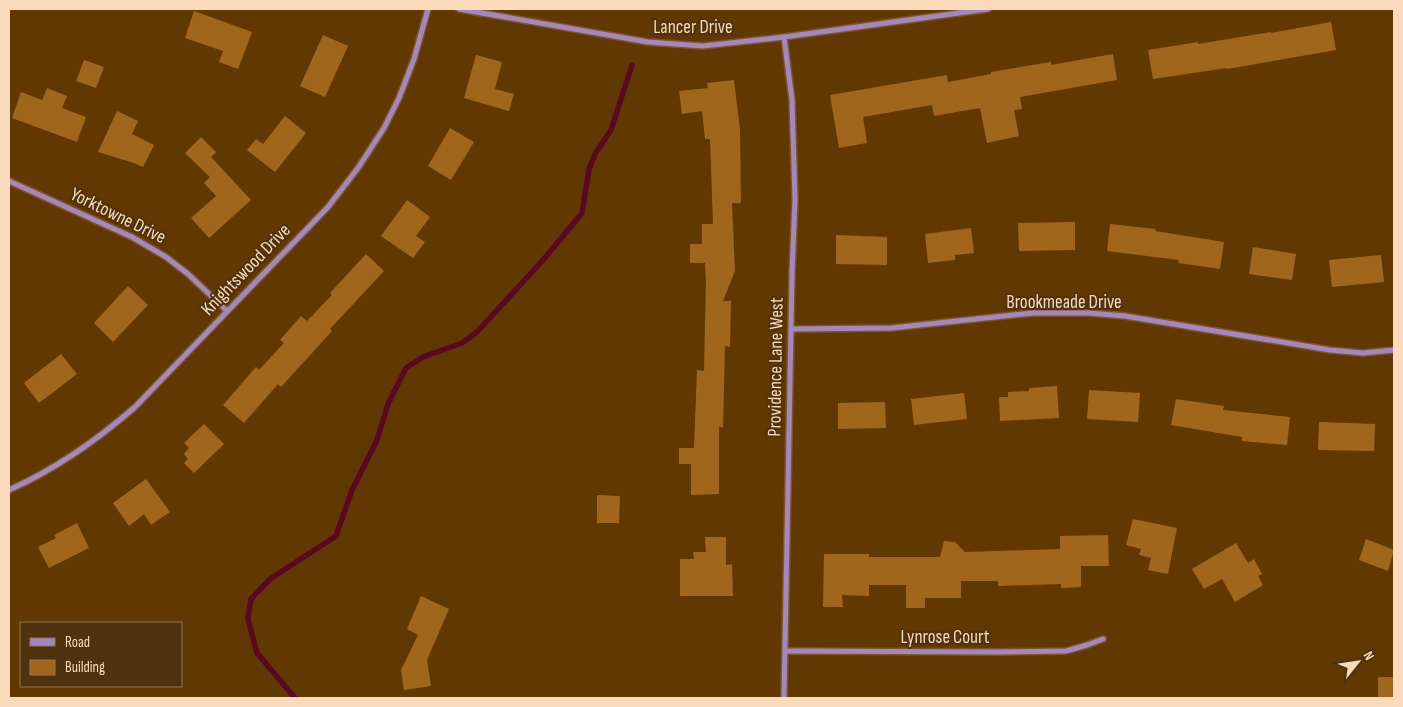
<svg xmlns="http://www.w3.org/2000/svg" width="1403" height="707" font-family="'Sofia Sans Condensed',sans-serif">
<rect width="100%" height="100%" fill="#613900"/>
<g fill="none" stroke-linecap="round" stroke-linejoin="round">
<path stroke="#5a0925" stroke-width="5.5" d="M 295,698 L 257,653 L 248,619 L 251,599 L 270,579 L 336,536 L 352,490 L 377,440 L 388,404 L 406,368 L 423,357 L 462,343 L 477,332 L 544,259 L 582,213 L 589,169 L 595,154 L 611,130 L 632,65"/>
</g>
<g fill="#a0671c">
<path d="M 194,11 L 252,32 L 238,69 L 219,62 L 223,51 L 185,38 Z"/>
<path d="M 1331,22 L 1336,50 L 1227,69 L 1227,68 L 1153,79 L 1148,50 L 1198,42 L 1198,44 L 1271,32 L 1271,33 Z"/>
<path d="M 323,35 L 348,46 L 325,97 L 300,86 Z"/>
<path d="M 1113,54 L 1117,80 L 1020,97 L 1022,109 L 1014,110 L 1019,136 L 987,143 L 980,108 L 934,116 L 932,105 L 863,117 L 867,143 L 839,148 L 830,95 L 947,75 L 948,82 L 991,74 L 991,72 L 1051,62 L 1051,65 Z"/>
<path d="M 476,55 L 502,62 L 495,89 L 514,94 L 509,111 L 464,98 Z"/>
<path d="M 84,60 L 104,67 L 96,88 L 76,81 Z"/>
<path d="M 734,80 L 740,130 L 741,203 L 732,203 L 735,271 L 723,301 L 731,301 L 730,347 L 725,346 L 723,427 L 719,427 L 719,494 L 691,495 L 691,464 L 679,464 L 679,448 L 694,448 L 697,370 L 704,371 L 706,280 L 705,263 L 690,263 L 690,244 L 702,244 L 702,224 L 713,224 L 710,139 L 705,139 L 702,111 L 682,114 L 679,91 L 708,88 L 707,83 Z"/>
<path d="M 47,88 L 67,96 L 62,108 L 86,117 L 77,142 L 12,118 L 21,92 L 42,100 Z"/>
<path d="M 117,111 L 138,121 L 132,134 L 154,145 L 143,167 L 134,163 L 98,152 Z"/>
<path d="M 285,116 L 306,133 L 275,172 L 247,150 L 256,139 L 263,144 Z"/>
<path d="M 450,128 L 474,142 L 451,180 L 428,166 Z"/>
<path d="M 201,137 L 216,152 L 211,157 L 251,200 L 209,238 L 191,218 L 216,196 L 204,183 L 210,177 L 185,153 Z"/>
<path d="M 407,200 L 430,217 L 416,236 L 425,242 L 413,258 L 381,236 Z"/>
<path d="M 1075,222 L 1075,250 L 1019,251 L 1018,223 Z"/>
<path d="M 1110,224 L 1156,229 L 1155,231 L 1224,242 L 1220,269 L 1178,263 L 1179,260 L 1107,251 Z"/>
<path d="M 971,228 L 974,253 L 955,255 L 955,260 L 928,263 L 925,234 Z"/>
<path d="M 836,235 L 887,237 L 887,265 L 836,264 Z"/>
<path d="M 1253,247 L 1296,254 L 1292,280 L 1249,274 Z"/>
<path d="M 366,254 L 384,271 L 330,329 L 332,331 L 281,387 L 278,384 L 244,423 L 223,405 L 256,367 L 259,370 L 284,343 L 280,340 L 301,316 L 307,321 L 332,295 L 330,293 Z"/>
<path d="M 1381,255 L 1384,282 L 1332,287 L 1329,260 Z"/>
<path d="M 128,286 L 148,305 L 113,342 L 94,323 Z"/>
<path d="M 61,354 L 77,374 L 39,403 L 24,383 Z"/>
<path d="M 1057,386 L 1059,418 L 1000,421 L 999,397 L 1008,397 L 1008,392 L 1029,391 L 1029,388 Z"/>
<path d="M 1089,390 L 1140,393 L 1138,422 L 1087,419 Z"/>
<path d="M 964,393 L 967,419 L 914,425 L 911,399 Z"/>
<path d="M 1176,399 L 1224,406 L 1223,410 L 1290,417 L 1287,445 L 1242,441 L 1242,437 L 1171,425 Z"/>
<path d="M 885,402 L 886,428 L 838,429 L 838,403 Z"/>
<path d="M 1319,422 L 1375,424 L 1374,451 L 1318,450 Z"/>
<path d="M 204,424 L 224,444 L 194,473 L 184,463 L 188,459 L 184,454 L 189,448 L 184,443 Z"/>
<path d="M 146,479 L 170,512 L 151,525 L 144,514 L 129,526 L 113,503 Z"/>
<path d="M 597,495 L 620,496 L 619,523 L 597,523 Z"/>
<path d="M 1133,519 L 1177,528 L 1168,574 L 1148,570 L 1151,558 L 1139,555 L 1141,549 L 1126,545 Z"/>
<path d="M 77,523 L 89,548 L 49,568 L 38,547 L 56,538 L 54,535 Z"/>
<path d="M 1108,535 L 1109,566 L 1081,566 L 1081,587 L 1061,588 L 1061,584 L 998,586 L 998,581 L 961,581 L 961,598 L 925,598 L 925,608 L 906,608 L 906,585 L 869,585 L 869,596 L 842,595 L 843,607 L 823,607 L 824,554 L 869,554 L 869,557 L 940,557 L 944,541 L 955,542 L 965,552 L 997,551 L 1060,549 L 1060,536 Z"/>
<path d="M 705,537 L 726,537 L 726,565 L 732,564 L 733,596 L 680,596 L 680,559 L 694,559 L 693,552 L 706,552 Z"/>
<path d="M 1366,539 L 1394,550 L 1388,571 L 1359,560 Z"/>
<path d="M 1236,543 L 1248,563 L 1254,559 L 1262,574 L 1258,576 L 1263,585 L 1235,602 L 1222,579 L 1204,589 L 1192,569 Z"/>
<path d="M 421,596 L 449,609 L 427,660 L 431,686 L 404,690 L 401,670 L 418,635 L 407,629 Z"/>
<rect x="1378" y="677" width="16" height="21"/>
</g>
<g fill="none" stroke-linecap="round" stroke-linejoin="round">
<defs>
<g id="minor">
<path d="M 459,9 L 648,42 L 703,46 L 784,37 L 988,9"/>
<path d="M 784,37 L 792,100 L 795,199 L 792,274 L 784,698"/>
<path d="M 9,181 L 132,237 L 166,257 L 188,274 L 227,311"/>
<path d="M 791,329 L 891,328 L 1033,313 L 1089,313 L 1125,316 L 1330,350 L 1363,353 L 1394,350"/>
<path d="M 9,490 C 56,469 96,441 135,407 L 328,207 L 358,168 L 384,128 L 399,98 L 414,59 L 428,9"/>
<path d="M 785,651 L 998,652 L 1066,651 L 1087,645 L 1103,639"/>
</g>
</defs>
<use href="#minor" stroke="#7c5622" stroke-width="8"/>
<use href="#minor" stroke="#a486c0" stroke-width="5"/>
</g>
<g text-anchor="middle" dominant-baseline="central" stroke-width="4" stroke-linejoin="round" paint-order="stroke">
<g font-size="19" fill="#f9dbbb" stroke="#4f320e">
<text x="693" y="27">Lancer Drive</text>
<text transform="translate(118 216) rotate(26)">Yorktowne Drive</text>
<text transform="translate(246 270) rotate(-46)">Knightswood Drive</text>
<text x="1064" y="302">Brookmeade Drive</text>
<text transform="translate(776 367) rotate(-89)">Providence Lane West</text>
<text x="945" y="637">Lynrose Court</text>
</g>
</g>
<rect width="1403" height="707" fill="none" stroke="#f9dbbb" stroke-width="20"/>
<rect x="20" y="622" width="162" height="65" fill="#4f320e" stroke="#937653"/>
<rect x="30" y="638" width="25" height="8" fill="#a486c0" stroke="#937653"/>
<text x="65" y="647" font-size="15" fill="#f9dbbb">Road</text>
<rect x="30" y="660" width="25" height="15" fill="#a0671c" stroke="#937653"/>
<text x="65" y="672" font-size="15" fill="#f9dbbb">Building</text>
<g transform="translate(1358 662) rotate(60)" stroke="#4f320e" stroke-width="4" paint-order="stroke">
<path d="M0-4L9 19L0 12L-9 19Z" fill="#f9dbbb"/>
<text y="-8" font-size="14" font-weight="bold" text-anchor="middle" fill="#f9dbbb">N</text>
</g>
</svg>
